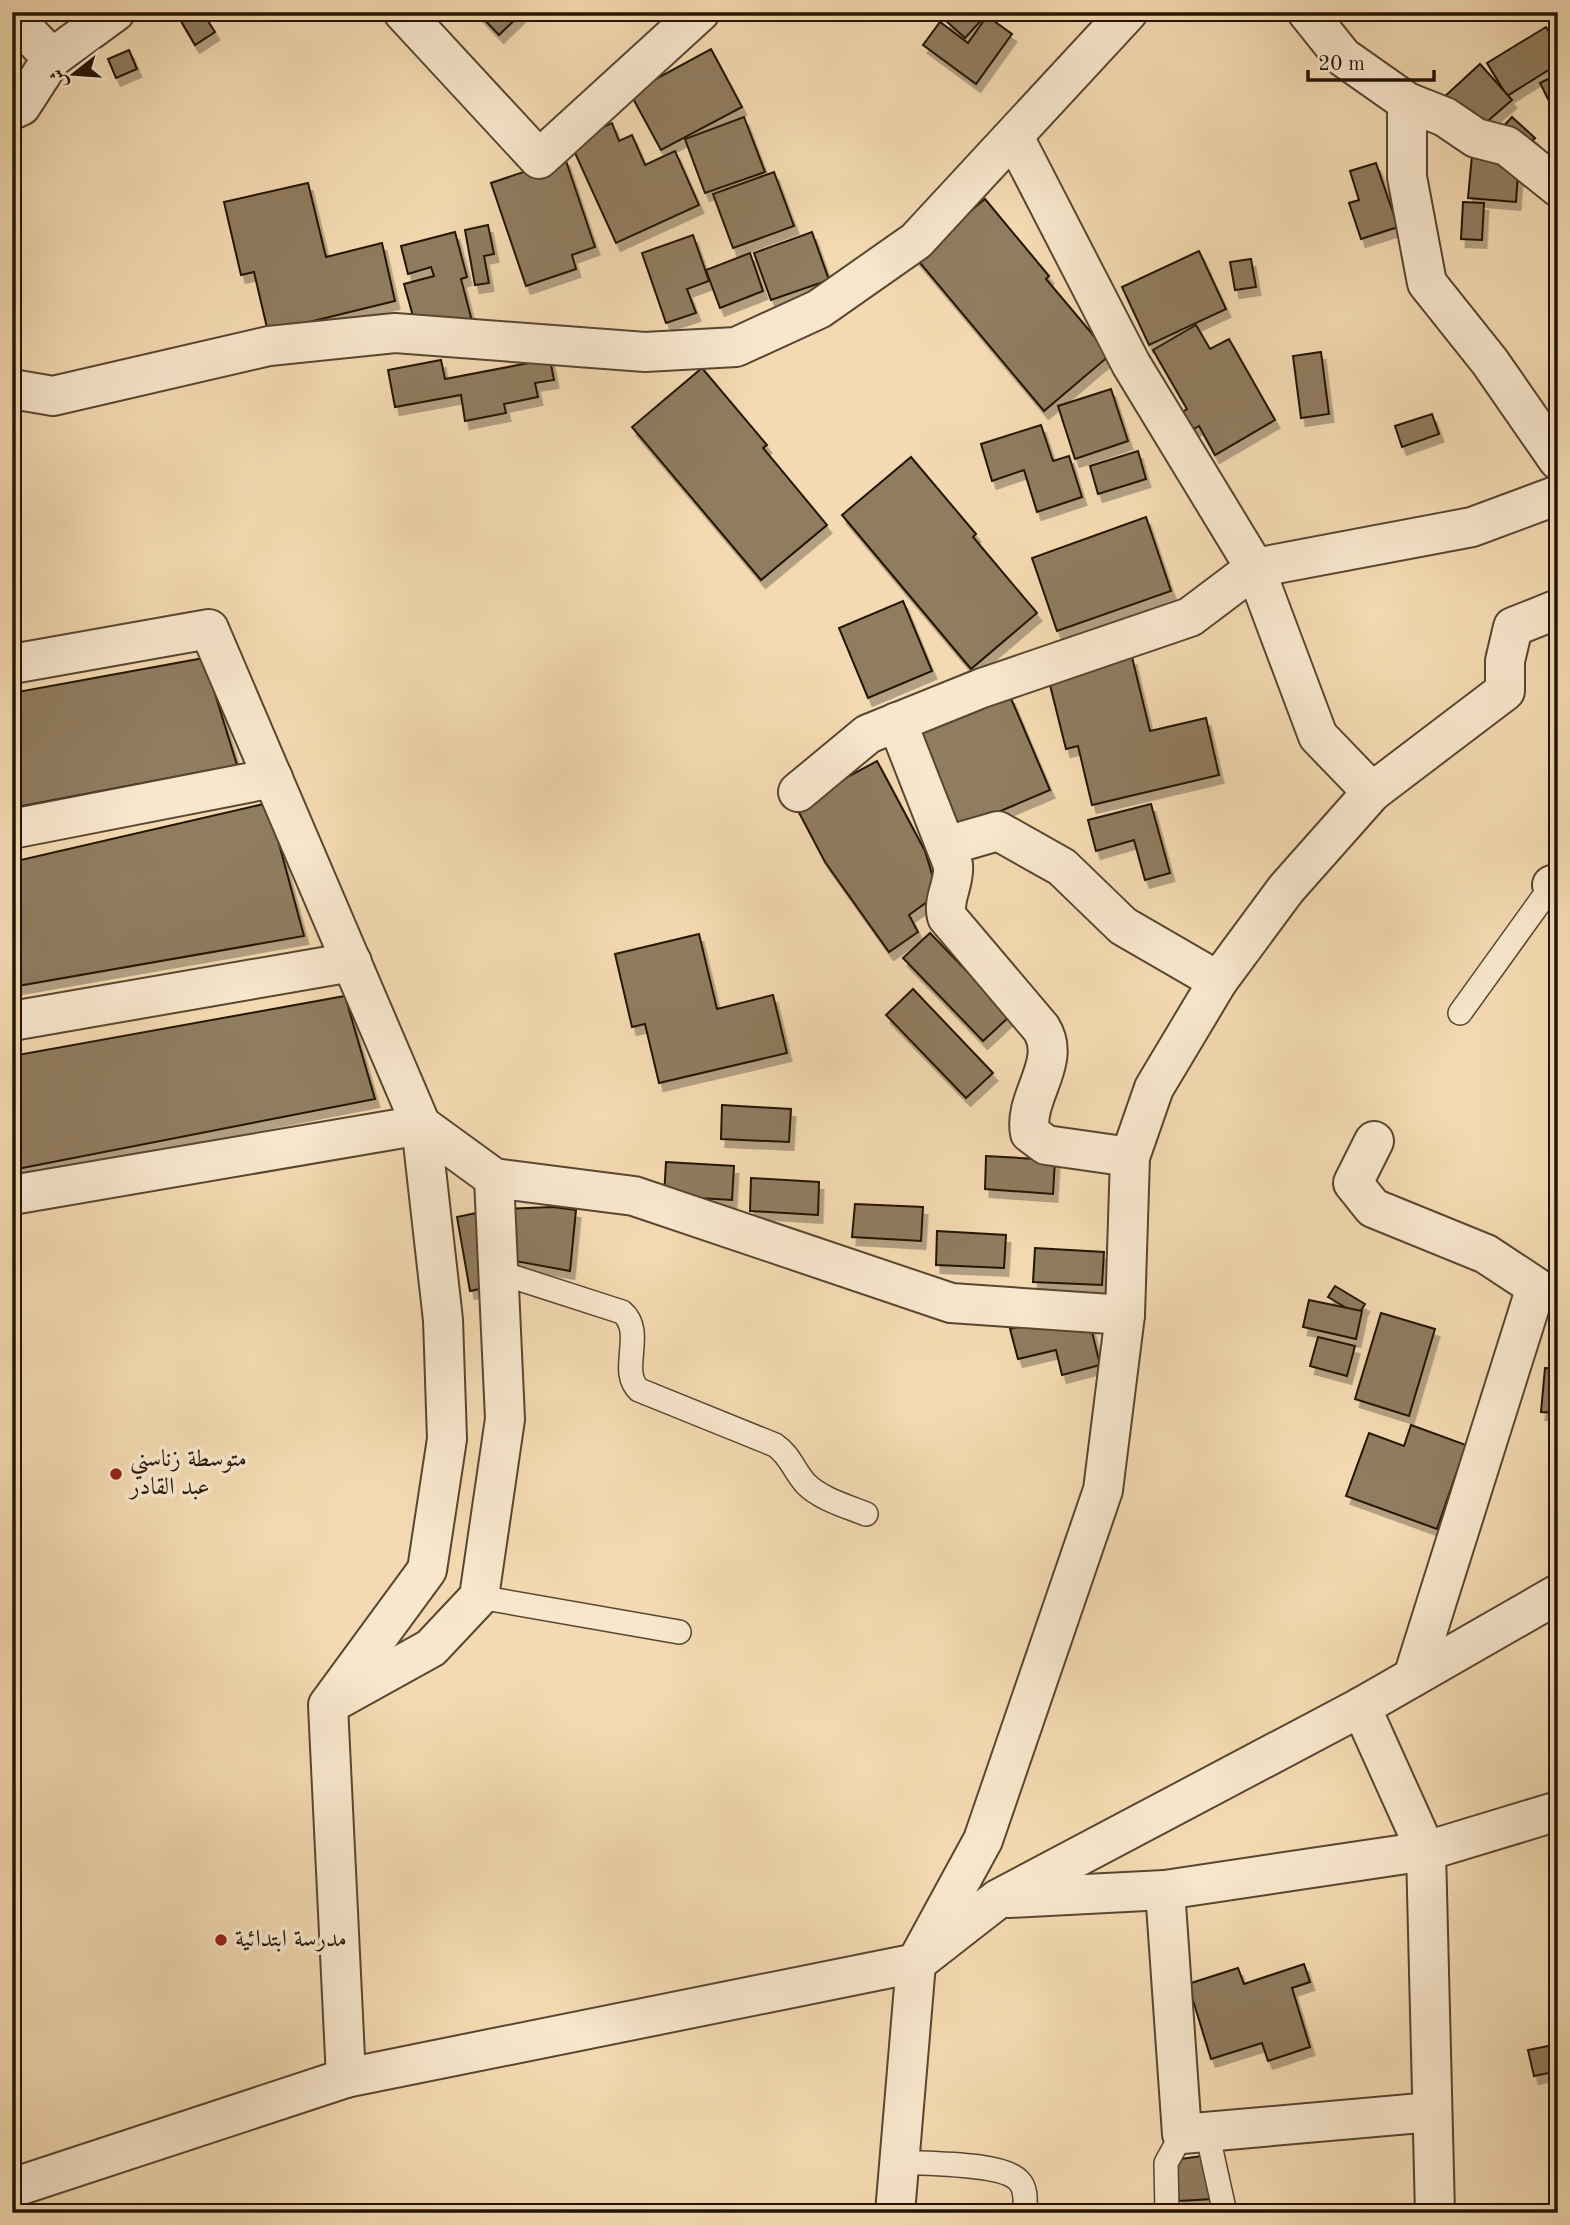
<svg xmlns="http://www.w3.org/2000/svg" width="1570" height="2225" font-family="'Old Standard TT',Amiri,serif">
<defs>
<filter id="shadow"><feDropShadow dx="4.5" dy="8" stdDeviation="0" flood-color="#0004"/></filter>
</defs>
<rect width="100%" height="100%" fill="#f4dab2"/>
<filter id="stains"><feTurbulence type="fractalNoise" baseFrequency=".00286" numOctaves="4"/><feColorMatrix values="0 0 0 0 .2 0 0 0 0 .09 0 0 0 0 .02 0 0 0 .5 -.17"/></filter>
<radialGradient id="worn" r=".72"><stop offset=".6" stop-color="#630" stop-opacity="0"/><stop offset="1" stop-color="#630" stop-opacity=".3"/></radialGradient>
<g fill="#907b5f" stroke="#241506" stroke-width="2" filter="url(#shadow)">
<path d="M 184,12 L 202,12 L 215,32 L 195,45 L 178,16 Z"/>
<path d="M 477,12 L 523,12 L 499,35 Z"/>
<path d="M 952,12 L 984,12 L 987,14 L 965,38 L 945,20 Z"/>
<path d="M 987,16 L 1012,34 L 976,84 L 923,45 L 940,22 L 968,43 Z"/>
<path d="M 1546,27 L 1558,46 L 1558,64 L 1507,96 L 1487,63 Z"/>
<path d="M 711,49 L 742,107 L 661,150 L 630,93 Z"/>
<path d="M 129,50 L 137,69 L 116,78 L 108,59 Z"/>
<path d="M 1480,64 L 1512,100 L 1474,133 L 1443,98 Z"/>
<path d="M 1558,74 L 1558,119 L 1540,83 Z"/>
<path d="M 744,117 L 765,172 L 705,193 L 685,139 Z"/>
<path d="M 1512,117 L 1535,138 L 1521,152 L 1499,131 Z"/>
<path d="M 612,123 L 619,141 L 632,135 L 645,165 L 675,151 L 699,205 L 616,243 L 570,142 Z"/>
<path d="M 1472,155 L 1519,159 L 1516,202 L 1468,198 Z"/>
<path d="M 565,158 L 595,247 L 572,255 L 576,269 L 526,286 L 491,183 Z"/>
<path d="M 1376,163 L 1398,227 L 1361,239 L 1349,203 L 1359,200 L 1350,171 Z"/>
<path d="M 774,172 L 794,226 L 733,248 L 713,194 Z"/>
<path d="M 308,183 L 326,257 L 382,243 L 395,301 L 268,332 L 254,272 L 241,275 L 224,202 Z"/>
<path d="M 985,199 L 1049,276 L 1046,279 L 1110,355 L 1044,411 L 915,257 Z"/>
<path d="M 1463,202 L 1484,203 L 1482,240 L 1461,239 Z"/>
<path d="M 488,225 L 494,254 L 484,256 L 489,283 L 475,285 L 465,230 Z"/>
<path d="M 455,232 L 467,277 L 461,279 L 472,321 L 418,334 L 404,284 L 434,276 L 431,267 L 408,274 L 401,246 Z"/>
<path d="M 812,232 L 829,280 L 771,300 L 754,253 Z"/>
<path d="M 693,235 L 709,281 L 687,289 L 696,313 L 666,323 L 642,253 Z"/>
<path d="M 1199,251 L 1226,309 L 1149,345 L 1122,287 Z"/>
<path d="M 750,253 L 763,291 L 720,308 L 706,270 Z"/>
<path d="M 1251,259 L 1256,287 L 1235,290 L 1230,262 Z"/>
<path d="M 1196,325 L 1210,349 L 1229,339 L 1275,420 L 1215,455 L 1199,426 L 1182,436 L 1171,418 L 1187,409 L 1153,350 Z"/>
<path d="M 1321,352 L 1329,414 L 1301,418 L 1293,356 Z"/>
<path d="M 550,359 L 554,380 L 535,383 L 538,397 L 504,404 L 506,413 L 465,421 L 461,395 L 395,407 L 388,370 L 441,360 L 445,379 Z"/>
<path d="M 702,368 L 767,445 L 763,448 L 827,525 L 761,580 L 632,427 Z"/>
<path d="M 1111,389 L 1128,441 L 1075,459 L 1058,406 Z"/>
<path d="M 1432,414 L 1439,434 L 1402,447 L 1395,426 Z"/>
<path d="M 1041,425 L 1053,461 L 1069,456 L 1082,497 L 1037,512 L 1024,470 L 992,481 L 981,444 Z"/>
<path d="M 1138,451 L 1146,479 L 1098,494 L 1090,466 Z"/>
<path d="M 911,457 L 976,534 L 973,537 L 1037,613 L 971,669 L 842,515 Z"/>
<path d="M 1146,517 L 1171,591 L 1057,631 L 1032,558 Z"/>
<path d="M 903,601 L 932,671 L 868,698 L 839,628 Z"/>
<path d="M 1132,657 L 1150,731 L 1206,718 L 1219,775 L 1092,805 L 1078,746 L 1066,749 L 1048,677 Z"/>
<path d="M 204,658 L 237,765 L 12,808 L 12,693 Z"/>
<path d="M 1010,696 L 1050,790 L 956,830 L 916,735 Z"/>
<path d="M 877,761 L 925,851 L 938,894 L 909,915 L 918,932 L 889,952 L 825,862 L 795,805 Z"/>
<path d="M 268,803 L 304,936 L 12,987 L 12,862 Z"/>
<path d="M 1151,804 L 1170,873 L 1145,880 L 1134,840 L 1096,851 L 1088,820 Z"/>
<path d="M 930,933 L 1010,1016 L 983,1041 L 903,958 Z"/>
<path d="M 699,934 L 717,1009 L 773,995 L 787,1053 L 659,1083 L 645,1024 L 632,1027 L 615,954 Z"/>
<path d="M 913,989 L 993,1073 L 966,1098 L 886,1015 Z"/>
<path d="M 345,996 L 375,1099 L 12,1170 L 12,1056 Z"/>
<path d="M 722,1105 L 791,1109 L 789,1142 L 721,1139 Z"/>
<path d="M 986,1156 L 1055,1160 L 1053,1194 L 985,1189 Z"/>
<path d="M 666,1162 L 734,1166 L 732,1200 L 664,1196 Z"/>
<path d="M 751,1178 L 819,1182 L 818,1215 L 750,1211 Z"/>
<path d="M 855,1204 L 923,1207 L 921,1241 L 852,1237 Z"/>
<path d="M 553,1207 L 576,1210 L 570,1271 L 504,1259 L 501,1209 Z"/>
<path d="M 481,1212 L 494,1286 L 470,1291 L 457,1217 Z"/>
<path d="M 937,1231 L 1006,1235 L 1004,1268 L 936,1265 Z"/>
<path d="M 1035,1248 L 1104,1252 L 1102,1285 L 1033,1282 Z"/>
<path d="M 1335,1286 L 1365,1304 L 1358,1315 L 1328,1297 Z"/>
<path d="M 1309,1300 L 1362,1311 L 1356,1339 L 1303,1327 Z"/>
<path d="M 1087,1311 L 1100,1365 L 1062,1375 L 1056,1350 L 1018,1359 L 1010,1329 Z"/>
<path d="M 1381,1313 L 1435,1329 L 1409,1416 L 1355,1399 Z"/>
<path d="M 1318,1337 L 1355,1346 L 1347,1376 L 1310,1366 Z"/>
<path d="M 1545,1368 L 1558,1369 L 1558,1413 L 1541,1412 Z"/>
<path d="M 1411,1425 L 1466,1445 L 1437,1529 L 1346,1496 L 1369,1433 L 1404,1446 Z"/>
<path d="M 1304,1964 L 1310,1982 L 1292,1988 L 1310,2047 L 1268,2061 L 1262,2043 L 1211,2059 L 1188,1984 L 1238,1968 L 1244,1984 Z"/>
<path d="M 1558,2044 L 1558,2071 L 1534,2076 L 1528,2050 Z"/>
<path d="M 1201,2156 L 1213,2199 L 1179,2201 L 1174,2160 Z"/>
</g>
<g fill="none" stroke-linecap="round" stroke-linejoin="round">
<defs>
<g id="lane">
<path d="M 1460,1013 L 1558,877"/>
<path d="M 498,1272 L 622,1312 C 646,1332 618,1371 639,1390 L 775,1445 C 790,1455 794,1471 806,1484 C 821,1499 846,1506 866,1514"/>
<path d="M 479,1597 L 679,1632"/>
<path d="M 1207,2132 L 1225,2213"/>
<path d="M 899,2162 C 925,2164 1003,2162 1019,2181 C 1027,2189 1025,2202 1025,2213"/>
<path d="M 1167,2213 L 1166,2163 L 1182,2134"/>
</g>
<g id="street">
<path d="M 403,12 L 539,159 L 700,12"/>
<path d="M 1307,12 L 1343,57 L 1407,102 L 1445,117 L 1476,138 L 1507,146 L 1558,187"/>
<path d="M 12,16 L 52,58"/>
<path d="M 1407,102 L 1407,177 L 1427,283 L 1490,362 L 1558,460"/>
<path d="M 12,110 L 21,106 L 52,58 L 115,12"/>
<path d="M 1014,137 L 1131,364 L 1255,568 L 1318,736 L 1372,792"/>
<path d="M 12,389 L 53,396 L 269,346 L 395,333 L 645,352 L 736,347 L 819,309 L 916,241 L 1128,12"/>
<path d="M 12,664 L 209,629 L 421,1125 L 443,1320 L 447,1439 L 427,1570 L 328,1705 L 346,2078"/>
<path d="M 897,722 L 953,865 C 955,884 942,899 947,917 L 1041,1028 C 1063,1062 1023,1097 1030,1133 L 1046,1145 L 1130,1157"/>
<path d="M 798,792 L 868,734 L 982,688 L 1190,617 L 1255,568 L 1472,527 L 1558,495"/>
<path d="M 12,829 L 273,778"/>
<path d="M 946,846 L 998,831 L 1062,867 L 1123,926 L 1218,981"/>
<path d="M 1552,885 L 1558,890"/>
<path d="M 12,1021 L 352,962"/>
<path d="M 1374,1141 L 1353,1183 L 1373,1208 L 1486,1254 L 1536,1287 L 1413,1677"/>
<path d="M 12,1195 L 421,1125 L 494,1178 L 634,1196 L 951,1303 L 1125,1315"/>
<path d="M 339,1699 L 431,1648 L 479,1597 L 505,1419 L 494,1178"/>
<path d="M 1361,1707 L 1426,1851 L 1435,2213"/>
<path d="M 1165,1890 L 1182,2134 L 1432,2112"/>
<path d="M 1009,1898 L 1165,1890 L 1426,1851 L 1558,1811"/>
<path d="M 12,2188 L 346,2078 L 916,1963 L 998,1899 L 1361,1707 L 1558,1594"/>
<path d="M 895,2213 L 916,1963 L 983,1840 L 1103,1490 L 1125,1315 L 1130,1157 L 1154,1088 L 1218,981 L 1286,889 L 1372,792 L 1505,691 L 1505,661 L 1513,627 L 1558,609"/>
</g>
</defs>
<use href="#lane" stroke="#584631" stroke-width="26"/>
<use href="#street" stroke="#584631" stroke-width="42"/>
<use href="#lane" stroke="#f8e7cd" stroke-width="23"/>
<use href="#street" stroke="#f8e7cd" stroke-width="38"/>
</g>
<g fill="#8f2418" stroke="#f8e7cd" stroke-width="2.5">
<circle cx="116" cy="1474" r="7"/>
<circle cx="221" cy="1940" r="7"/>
</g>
<g text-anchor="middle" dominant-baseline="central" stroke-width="7" stroke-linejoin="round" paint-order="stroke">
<g font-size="24" fill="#241506" stroke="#f8e7cd" text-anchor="start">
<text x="130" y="1460">متوسطة زناسني<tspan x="130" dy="28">عبد القادر</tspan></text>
<text x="235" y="1940">مدرسة ابتدائية</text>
</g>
</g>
<rect width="1570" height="2225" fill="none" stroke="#f4dab2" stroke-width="42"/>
<rect x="14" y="14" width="1542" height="2197" fill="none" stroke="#241506" stroke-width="3.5"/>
<rect x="21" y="21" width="1528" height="2183" fill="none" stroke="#241506" stroke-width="2"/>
<g transform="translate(74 74) rotate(253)" stroke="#f8e7cd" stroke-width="5" paint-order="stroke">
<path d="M0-5L12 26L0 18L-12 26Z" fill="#241506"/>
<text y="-10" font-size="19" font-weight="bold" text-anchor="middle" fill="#241506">ش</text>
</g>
<path d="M1308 70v10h126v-10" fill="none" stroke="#241506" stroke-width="3.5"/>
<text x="1318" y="70" font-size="21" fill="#241506" stroke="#f8e7cd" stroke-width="5" paint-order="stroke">20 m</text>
<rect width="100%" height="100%" filter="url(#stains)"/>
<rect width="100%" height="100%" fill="url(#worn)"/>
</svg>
